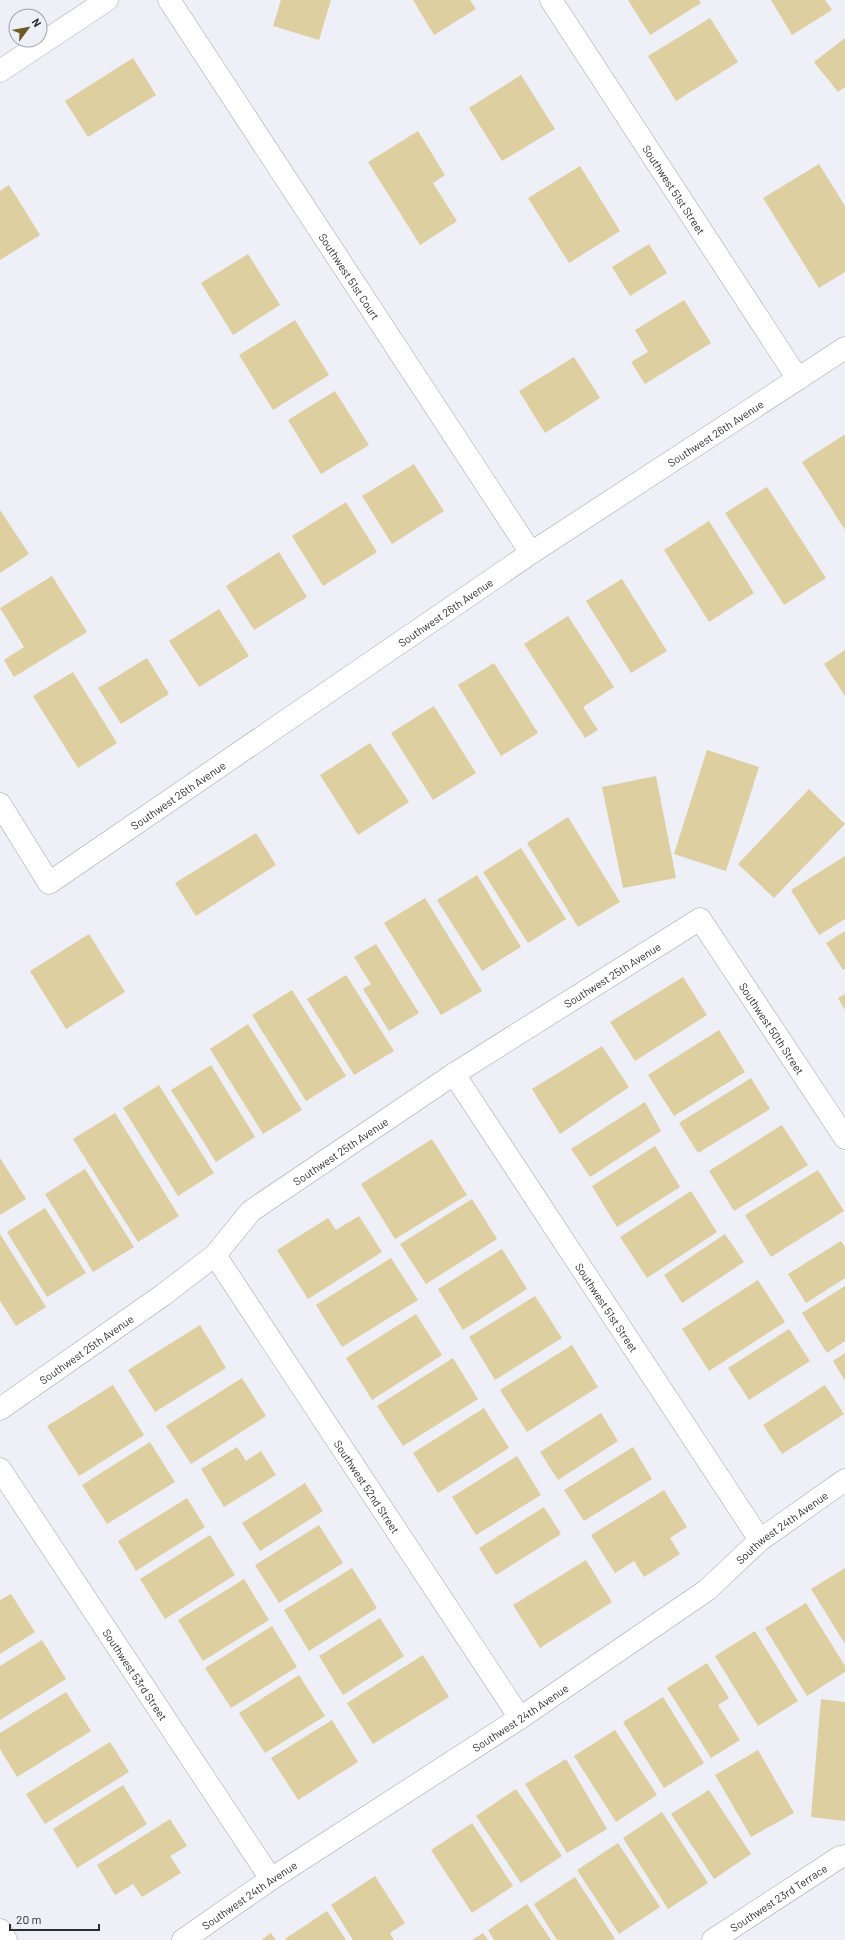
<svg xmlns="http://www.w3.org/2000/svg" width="845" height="1940" font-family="Barlow,sans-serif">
<rect width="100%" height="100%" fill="#efeff7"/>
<g fill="#ddcf9f">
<path d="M 281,0 L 331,0 L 319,40 L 273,26 Z"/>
<path d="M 413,0 L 470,0 L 476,9 L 434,35 Z"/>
<path d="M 628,0 L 699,0 L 701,3 L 650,35 Z"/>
<path d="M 771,0 L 825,0 L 832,10 L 792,35 Z"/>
<path d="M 710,18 L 738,62 L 676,101 L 648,56 Z"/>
<path d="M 845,38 L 845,87 L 838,92 L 814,62 Z"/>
<path d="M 133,58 L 156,95 L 88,137 L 65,101 Z"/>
<path d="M 521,75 L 555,129 L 502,161 L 469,108 Z"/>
<path d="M 418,131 L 445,175 L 433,183 L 457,221 L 420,245 L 368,162 Z"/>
<path d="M 819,164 L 845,206 L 845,272 L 819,288 L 763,198 Z"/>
<path d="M 580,166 L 620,231 L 569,263 L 528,198 Z"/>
<path d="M 9,185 L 40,235 L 0,260 L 0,191 Z"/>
<path d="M 649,244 L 667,273 L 630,296 L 612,267 Z"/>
<path d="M 248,254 L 280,305 L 233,335 L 201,283 Z"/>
<path d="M 684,300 L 711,343 L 645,384 L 631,362 L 648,352 L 635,330 Z"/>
<path d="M 295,320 L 329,375 L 273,410 L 239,355 Z"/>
<path d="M 574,357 L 600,398 L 545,433 L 519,391 Z"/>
<path d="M 335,391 L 369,445 L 321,474 L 288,420 Z"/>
<path d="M 844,435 L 845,436 L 845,530 L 802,462 Z"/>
<path d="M 414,464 L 444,511 L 392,544 L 362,496 Z"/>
<path d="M 767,487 L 826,578 L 784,605 L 725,513 Z"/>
<path d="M 346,502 L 377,552 L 323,586 L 292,536 Z"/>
<path d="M 0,510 L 29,554 L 0,573 Z"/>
<path d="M 709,521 L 754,593 L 709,622 L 664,550 Z"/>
<path d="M 279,552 L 307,597 L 254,630 L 226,586 Z"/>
<path d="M 52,576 L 87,632 L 14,677 L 4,660 L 24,647 L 0,608 Z"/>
<path d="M 622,579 L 667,651 L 631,673 L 586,601 Z"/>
<path d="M 219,609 L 249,656 L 199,687 L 169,641 Z"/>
<path d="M 568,616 L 614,687 L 583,707 L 598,730 L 585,738 L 524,644 Z"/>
<path d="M 845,650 L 845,696 L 824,664 Z"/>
<path d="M 147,658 L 169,694 L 121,724 L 98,688 Z"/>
<path d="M 494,663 L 538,733 L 501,756 L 458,685 Z"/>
<path d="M 73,672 L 117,743 L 78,768 L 33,696 Z"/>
<path d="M 434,706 L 476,773 L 433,800 L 391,733 Z"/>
<path d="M 370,743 L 409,802 L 358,835 L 320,775 Z"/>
<path d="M 707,750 L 759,767 L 726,871 L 674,854 Z"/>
<path d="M 656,776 L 676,878 L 623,888 L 602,787 Z"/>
<path d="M 809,789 L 845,824 L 774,898 L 738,864 Z"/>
<path d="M 568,817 L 620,902 L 578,927 L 527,843 Z"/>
<path d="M 256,833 L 276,865 L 196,916 L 175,883 Z"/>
<path d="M 521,848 L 566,919 L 528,943 L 483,872 Z"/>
<path d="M 845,856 L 845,919 L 819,935 L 791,890 Z"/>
<path d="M 477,875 L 521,947 L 482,971 L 437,900 Z"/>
<path d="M 425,898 L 482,991 L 441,1015 L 384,923 Z"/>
<path d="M 845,931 L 845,969 L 843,970 L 826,943 Z"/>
<path d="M 89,934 L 125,992 L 66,1029 L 30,971 Z"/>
<path d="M 376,944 L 419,1013 L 389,1031 L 363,989 L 371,984 L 354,957 Z"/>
<path d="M 346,975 L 394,1051 L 354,1075 L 307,999 Z"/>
<path d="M 683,977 L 707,1015 L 635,1061 L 610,1022 Z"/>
<path d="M 292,990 L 346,1076 L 306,1101 L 252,1015 Z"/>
<path d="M 845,994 L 845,1010 L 838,998 Z"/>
<path d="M 248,1024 L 302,1110 L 263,1134 L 210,1049 Z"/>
<path d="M 719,1030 L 745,1072 L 674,1116 L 648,1075 Z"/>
<path d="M 602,1046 L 629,1087 L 560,1134 L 532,1089 Z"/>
<path d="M 211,1065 L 255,1137 L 216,1162 L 171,1090 Z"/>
<path d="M 751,1078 L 770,1109 L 698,1153 L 679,1123 Z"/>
<path d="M 159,1085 L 214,1173 L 178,1196 L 123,1108 Z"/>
<path d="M 645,1102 L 661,1131 L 590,1177 L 571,1149 Z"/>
<path d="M 115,1113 L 179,1216 L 138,1242 L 73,1139 Z"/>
<path d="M 782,1125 L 808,1165 L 734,1211 L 709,1171 Z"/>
<path d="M 432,1139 L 467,1195 L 395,1239 L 361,1184 Z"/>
<path d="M 655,1146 L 680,1187 L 617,1227 L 592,1186 Z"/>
<path d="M 0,1158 L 26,1199 L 0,1215 Z"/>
<path d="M 85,1169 L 134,1247 L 93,1272 L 45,1194 Z"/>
<path d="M 818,1170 L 844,1211 L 771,1257 L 745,1215 Z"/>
<path d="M 691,1191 L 717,1232 L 647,1278 L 620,1237 Z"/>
<path d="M 472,1199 L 497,1239 L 426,1284 L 400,1244 Z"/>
<path d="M 45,1208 L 86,1273 L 47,1297 L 7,1232 Z"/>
<path d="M 359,1216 L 382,1252 L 308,1299 L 277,1250 L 328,1218 L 336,1230 Z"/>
<path d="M 0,1234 L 46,1307 L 16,1326 L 0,1301 Z"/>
<path d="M 725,1234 L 744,1262 L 682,1303 L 664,1275 Z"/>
<path d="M 841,1241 L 845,1247 L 845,1278 L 806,1303 L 788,1274 Z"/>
<path d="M 502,1249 L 527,1289 L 463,1330 L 438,1289 Z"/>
<path d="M 391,1258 L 418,1300 L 342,1347 L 316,1305 Z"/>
<path d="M 758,1280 L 785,1322 L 709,1371 L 682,1329 Z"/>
<path d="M 845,1286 L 845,1341 L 827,1353 L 802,1313 Z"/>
<path d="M 535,1296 L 562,1338 L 495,1380 L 469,1337 Z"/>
<path d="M 416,1314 L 442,1355 L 372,1400 L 346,1358 Z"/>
<path d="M 200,1325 L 226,1368 L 155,1412 L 128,1370 Z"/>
<path d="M 789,1329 L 810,1361 L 749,1400 L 728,1368 Z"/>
<path d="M 572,1345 L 598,1387 L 527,1432 L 500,1390 Z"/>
<path d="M 845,1353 L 845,1381 L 833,1361 Z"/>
<path d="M 453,1358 L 478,1399 L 403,1446 L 377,1406 Z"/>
<path d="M 242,1378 L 266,1416 L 191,1464 L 166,1426 Z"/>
<path d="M 113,1385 L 144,1435 L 79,1476 L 47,1426 Z"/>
<path d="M 825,1385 L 844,1414 L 782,1454 L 763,1425 Z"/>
<path d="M 484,1408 L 509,1448 L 438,1493 L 413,1453 Z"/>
<path d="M 601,1413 L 618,1441 L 558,1480 L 540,1452 Z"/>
<path d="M 150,1442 L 175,1482 L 107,1524 L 82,1485 Z"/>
<path d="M 237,1447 L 246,1461 L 261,1451 L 276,1475 L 224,1507 L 201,1469 Z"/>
<path d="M 633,1447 L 652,1479 L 584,1521 L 564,1490 Z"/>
<path d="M 517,1456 L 541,1495 L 476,1535 L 452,1497 Z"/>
<path d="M 305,1483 L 323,1511 L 260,1551 L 242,1523 Z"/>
<path d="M 664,1490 L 687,1527 L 670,1538 L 680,1554 L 644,1577 L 634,1561 L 615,1573 L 591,1535 Z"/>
<path d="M 187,1498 L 205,1527 L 136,1571 L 118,1541 Z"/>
<path d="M 544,1507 L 561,1534 L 496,1575 L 479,1548 Z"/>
<path d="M 319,1525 L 343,1563 L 279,1603 L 255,1565 Z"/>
<path d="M 210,1535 L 235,1575 L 165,1619 L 140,1579 Z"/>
<path d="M 586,1560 L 612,1602 L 540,1648 L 513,1605 Z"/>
<path d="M 352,1568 L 377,1608 L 309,1651 L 284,1610 Z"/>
<path d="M 845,1568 L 845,1644 L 811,1589 Z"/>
<path d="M 244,1579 L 269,1620 L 203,1661 L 178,1620 Z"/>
<path d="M 11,1594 L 35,1632 L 0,1654 L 0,1600 Z"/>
<path d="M 806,1603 L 845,1666 L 845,1672 L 807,1696 L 765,1628 Z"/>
<path d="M 380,1618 L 404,1656 L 343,1695 L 319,1656 Z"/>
<path d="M 272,1626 L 297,1667 L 231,1708 L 205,1668 Z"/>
<path d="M 755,1631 L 798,1701 L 758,1726 L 715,1656 Z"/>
<path d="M 42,1640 L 66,1679 L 0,1720 L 0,1666 Z"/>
<path d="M 423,1655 L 449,1697 L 373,1744 L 347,1703 Z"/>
<path d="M 707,1663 L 729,1698 L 718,1705 L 740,1740 L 711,1758 L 667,1688 Z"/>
<path d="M 299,1675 L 325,1716 L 265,1753 L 239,1713 Z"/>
<path d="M 66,1692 L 91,1731 L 17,1777 L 0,1749 L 0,1733 Z"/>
<path d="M 663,1697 L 704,1763 L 664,1788 L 623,1722 Z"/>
<path d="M 821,1699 L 845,1702 L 845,1821 L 811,1817 Z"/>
<path d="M 332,1720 L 358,1762 L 298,1800 L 271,1758 Z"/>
<path d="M 615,1730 L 657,1795 L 616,1822 L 574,1756 Z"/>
<path d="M 110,1742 L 129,1772 L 45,1824 L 26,1794 Z"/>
<path d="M 758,1750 L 794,1813 L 751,1837 L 715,1775 Z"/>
<path d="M 566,1759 L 607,1829 L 567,1853 L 525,1784 Z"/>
<path d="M 123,1785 L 147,1824 L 77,1868 L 53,1829 Z"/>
<path d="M 516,1789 L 562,1856 L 521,1883 L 476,1816 Z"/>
<path d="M 709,1790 L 751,1854 L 714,1879 L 671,1814 Z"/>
<path d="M 662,1812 L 708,1883 L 668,1909 L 623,1838 Z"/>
<path d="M 170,1819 L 187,1846 L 170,1856 L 181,1873 L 142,1897 L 133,1884 L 115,1895 L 97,1865 Z"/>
<path d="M 472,1823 L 513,1886 L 472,1913 L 431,1850 Z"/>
<path d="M 618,1843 L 660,1907 L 619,1934 L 577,1870 Z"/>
<path d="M 375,1876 L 405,1923 L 390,1933 L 394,1940 L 353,1940 L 331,1905 Z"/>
<path d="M 575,1877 L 615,1939 L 613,1940 L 557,1940 L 534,1904 Z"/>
<path d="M 527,1904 L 551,1940 L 494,1940 L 488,1930 Z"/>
<path d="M 327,1911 L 346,1940 L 286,1940 L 285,1939 Z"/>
<path d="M 271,1933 L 276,1940 L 261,1940 Z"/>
<path d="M 483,1933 L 488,1940 L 472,1940 Z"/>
</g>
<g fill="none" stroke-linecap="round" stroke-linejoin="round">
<defs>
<g id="street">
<path id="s1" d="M 169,0 L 531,553"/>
<path id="s2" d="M 551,0 L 798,379"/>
<path d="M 0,71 L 107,0"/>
<path id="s3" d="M 0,804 L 49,883 L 531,553 L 845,348"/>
<path id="s4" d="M 454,1074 L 760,1540"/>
<path id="s5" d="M 215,1255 L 520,1718"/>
<path id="s6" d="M 0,1409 L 163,1295 L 215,1255 L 251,1211 L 454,1074 L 700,919 L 845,1138"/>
<path id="s7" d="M 0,1469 L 271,1879"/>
<path d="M 0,1930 L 6,1940"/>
<path id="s8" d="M 183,1940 L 271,1879 L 520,1718 L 707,1590 L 760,1540 L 845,1480"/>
<path id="s9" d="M 713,1940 L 840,1857 L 845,1856"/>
</g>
</defs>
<use href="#street" stroke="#a2a2aa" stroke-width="23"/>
<use href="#street" stroke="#fff" stroke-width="22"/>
</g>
<g text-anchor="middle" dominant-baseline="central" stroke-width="4" stroke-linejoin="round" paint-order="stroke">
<g font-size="11" fill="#2d2d30" stroke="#efeff7">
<text stroke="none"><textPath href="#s2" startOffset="226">Southwest 51st Street</textPath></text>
<text stroke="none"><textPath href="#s1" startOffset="330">Southwest 51st Court</textPath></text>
<text stroke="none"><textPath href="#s3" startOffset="897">Southwest 26th Avenue</textPath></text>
<text stroke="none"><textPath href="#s3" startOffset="573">Southwest 26th Avenue</textPath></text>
<text stroke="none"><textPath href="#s3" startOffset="249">Southwest 26th Avenue</textPath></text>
<text stroke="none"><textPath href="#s6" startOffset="753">Southwest 25th Avenue</textPath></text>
<text stroke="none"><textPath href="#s6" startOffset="988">Southwest 50th Street</textPath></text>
<text stroke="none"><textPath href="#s6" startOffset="429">Southwest 25th Avenue</textPath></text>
<text stroke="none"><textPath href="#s4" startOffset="279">Southwest 51st Street</textPath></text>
<text stroke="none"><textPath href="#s6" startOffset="105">Southwest 25th Avenue</textPath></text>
<text stroke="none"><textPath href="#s5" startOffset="277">Southwest 52nd Street</textPath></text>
<text stroke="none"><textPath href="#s8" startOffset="728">Southwest 24th Avenue</textPath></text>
<text stroke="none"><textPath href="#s7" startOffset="246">Southwest 53rd Street</textPath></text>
<text stroke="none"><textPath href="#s8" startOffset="404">Southwest 24th Avenue</textPath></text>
<text stroke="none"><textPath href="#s8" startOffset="80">Southwest 24th Avenue</textPath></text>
<text stroke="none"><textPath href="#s9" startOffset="78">Southwest 23rd Terrace</textPath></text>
</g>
</g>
<g transform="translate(28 28) rotate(58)"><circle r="19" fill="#efeff7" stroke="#a1a1a7"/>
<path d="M0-3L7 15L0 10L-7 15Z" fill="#6a5b28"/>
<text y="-6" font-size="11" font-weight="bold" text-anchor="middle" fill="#2d2d30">N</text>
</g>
<path d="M10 1924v6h89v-6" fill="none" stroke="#2d2d30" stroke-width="2"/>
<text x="16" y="1924" font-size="12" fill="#2d2d30" stroke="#efeff7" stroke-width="3" paint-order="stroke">20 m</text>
</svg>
